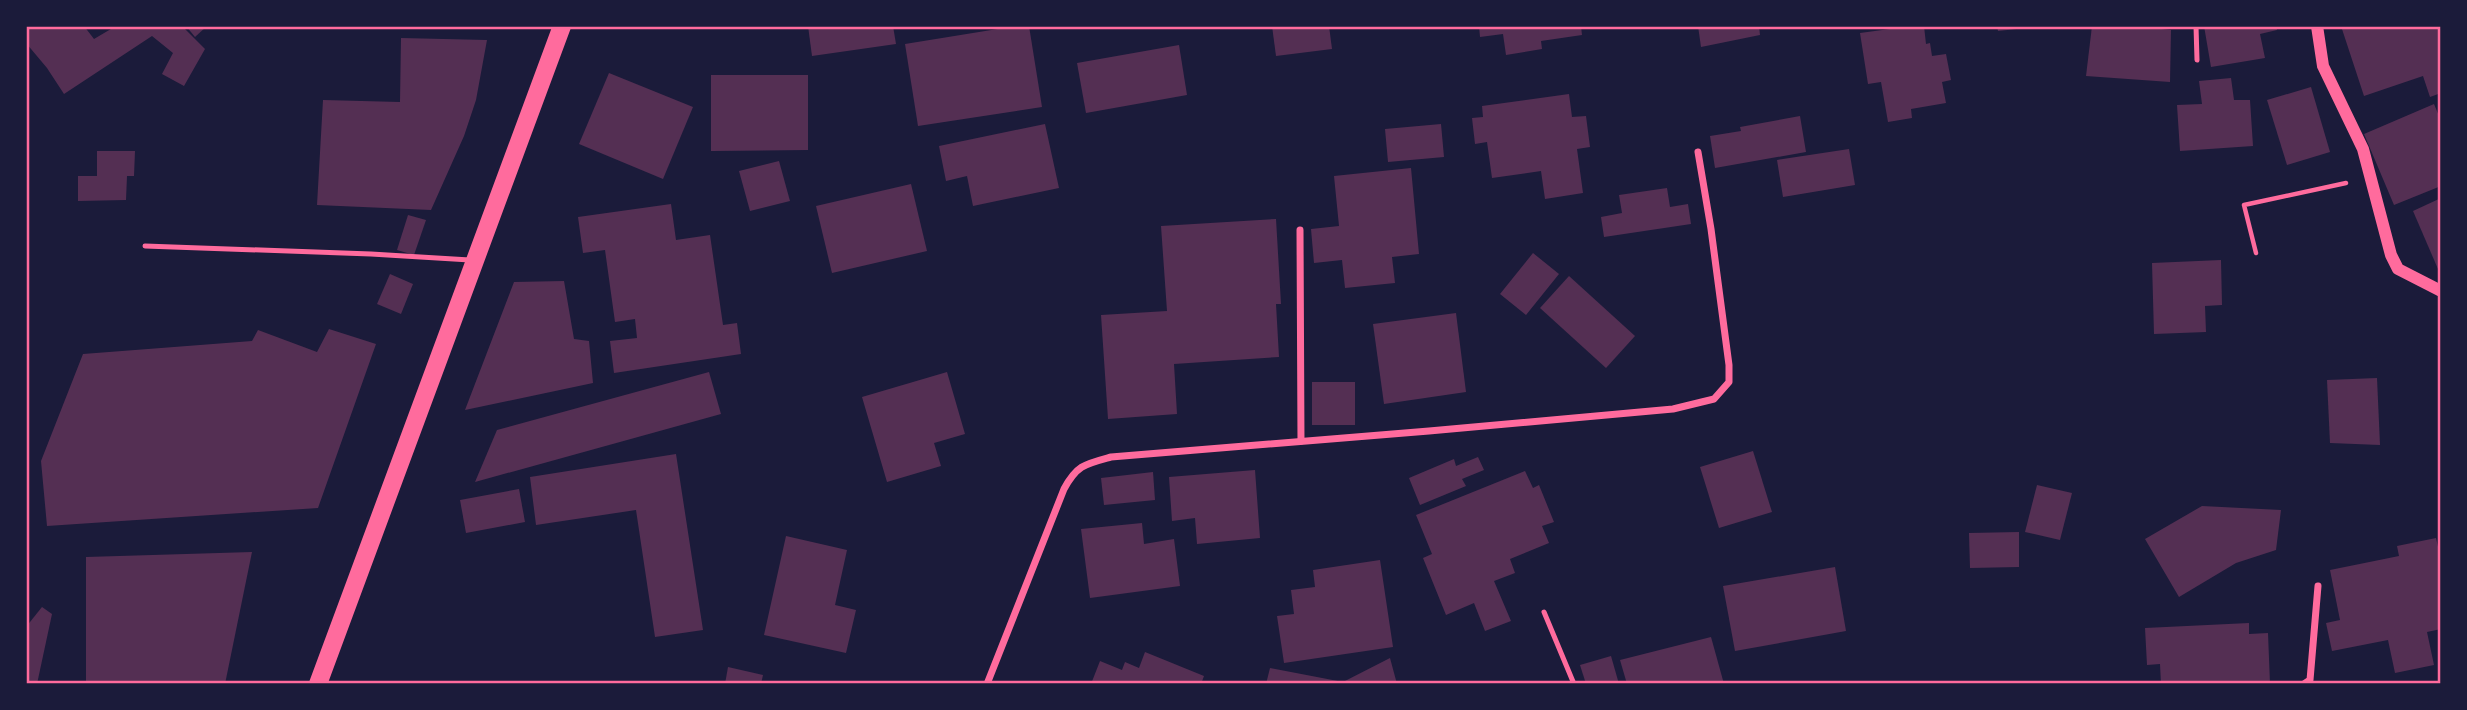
<svg xmlns="http://www.w3.org/2000/svg" width="2467" height="710" font-family="Lato,sans-serif">
<rect width="100%" height="100%" fill="#1b1b3a"/>
<g fill="#542f53">
<path d="M 26,26 L 50,26 L 52,29 L 55,26 L 84,26 L 94,39 L 116,26 L 182,26 L 205,49 L 184,86 L 162,74 L 173,53 L 152,36 L 64,94 L 47,68 L 26,43 Z"/>
<path d="M 186,26 L 207,26 L 195,37 Z"/>
<path d="M 808,26 L 893,26 L 896,44 L 812,56 Z"/>
<path d="M 1016,26 L 1029,26 L 1042,107 L 918,126 L 905,44 Z"/>
<path d="M 1272,26 L 1329,26 L 1332,49 L 1276,56 Z"/>
<path d="M 1479,26 L 1581,26 L 1582,35 L 1541,41 L 1542,49 L 1506,55 L 1503,34 L 1480,37 Z"/>
<path d="M 1698,26 L 1759,26 L 1760,35 L 1701,47 Z"/>
<path d="M 1912,26 L 1924,26 L 1926,44 L 1930,43 L 1932,56 L 1946,54 L 1951,80 L 1942,82 L 1946,103 L 1911,109 L 1912,118 L 1888,122 L 1881,82 L 1868,84 L 1860,33 Z"/>
<path d="M 1997,26 L 2026,26 L 2026,28 L 1998,31 Z"/>
<path d="M 2092,26 L 2136,26 L 2171,30 L 2170,82 L 2086,76 Z"/>
<path d="M 2204,26 L 2276,26 L 2277,30 L 2260,34 L 2265,58 L 2211,67 Z"/>
<path d="M 2341,26 L 2441,26 L 2441,93 L 2430,97 L 2423,76 L 2364,96 Z"/>
<path d="M 401,38 L 487,40 L 476,100 L 464,136 L 431,210 L 317,205 L 323,100 L 400,102 Z"/>
<path d="M 1179,45 L 1187,95 L 1086,113 L 1077,63 Z"/>
<path d="M 609,73 L 693,107 L 663,179 L 579,144 Z"/>
<path d="M 711,75 L 808,75 L 808,150 L 711,151 Z"/>
<path d="M 2231,78 L 2234,100 L 2250,100 L 2253,146 L 2180,151 L 2177,105 L 2202,104 L 2199,81 Z"/>
<path d="M 2311,87 L 2330,152 L 2287,165 L 2267,100 Z"/>
<path d="M 1569,94 L 1572,117 L 1586,116 L 1590,147 L 1577,149 L 1583,193 L 1545,199 L 1541,171 L 1492,178 L 1487,142 L 1475,144 L 1472,118 L 1483,117 L 1482,106 Z"/>
<path d="M 2434,104 L 2439,116 L 2441,115 L 2441,186 L 2394,205 L 2364,134 Z"/>
<path d="M 1800,116 L 1806,152 L 1715,168 L 1710,136 L 1741,131 L 1740,127 Z"/>
<path d="M 1045,124 L 1059,188 L 973,206 L 967,176 L 946,181 L 939,146 Z"/>
<path d="M 1441,124 L 1444,157 L 1388,162 L 1385,129 Z"/>
<path d="M 1849,149 L 1855,185 L 1783,197 L 1777,160 Z"/>
<path d="M 97,151 L 135,151 L 134,176 L 127,176 L 126,200 L 78,201 L 78,176 L 97,176 Z"/>
<path d="M 779,161 L 790,201 L 750,211 L 739,171 Z"/>
<path d="M 1411,168 L 1419,254 L 1392,257 L 1395,283 L 1345,288 L 1342,260 L 1314,263 L 1311,229 L 1339,226 L 1334,176 Z"/>
<path d="M 911,184 L 927,251 L 832,273 L 816,206 Z"/>
<path d="M 1667,188 L 1670,207 L 1688,204 L 1691,224 L 1604,237 L 1601,217 L 1622,213 L 1619,195 Z"/>
<path d="M 2441,198 L 2441,276 L 2413,211 Z"/>
<path d="M 671,204 L 676,240 L 710,235 L 723,325 L 737,323 L 741,354 L 614,373 L 610,341 L 637,338 L 635,319 L 615,322 L 605,250 L 583,253 L 578,217 Z"/>
<path d="M 408,215 L 426,220 L 414,255 L 397,250 Z"/>
<path d="M 1276,219 L 1281,304 L 1276,304 L 1279,357 L 1174,364 L 1177,414 L 1108,419 L 1101,315 L 1167,311 L 1161,226 Z"/>
<path d="M 1533,253 L 1559,274 L 1526,315 L 1500,294 Z"/>
<path d="M 2221,260 L 2222,305 L 2205,306 L 2206,332 L 2154,334 L 2152,263 Z"/>
<path d="M 390,274 L 413,284 L 401,314 L 377,304 Z"/>
<path d="M 1569,276 L 1635,336 L 1606,368 L 1540,308 Z"/>
<path d="M 564,281 L 574,339 L 589,341 L 593,383 L 465,410 L 514,282 Z"/>
<path d="M 1456,313 L 1466,392 L 1384,404 L 1373,324 Z"/>
<path d="M 329,329 L 376,344 L 318,508 L 47,526 L 41,461 L 83,354 L 252,341 L 258,330 L 317,352 Z"/>
<path d="M 709,372 L 721,414 L 475,482 L 497,430 Z"/>
<path d="M 947,372 L 965,434 L 934,443 L 941,466 L 887,482 L 862,397 Z"/>
<path d="M 2377,378 L 2380,445 L 2330,443 L 2327,380 Z"/>
<rect x="1312" y="382" width="43" height="43"/>
<path d="M 1753,451 L 1772,512 L 1719,528 L 1700,467 Z"/>
<path d="M 676,454 L 703,630 L 655,637 L 636,510 L 536,525 L 530,477 Z"/>
<path d="M 1478,457 L 1484,470 L 1462,479 L 1466,486 L 1420,505 L 1409,478 L 1454,459 L 1456,466 Z"/>
<path d="M 1255,470 L 1260,538 L 1197,544 L 1195,518 L 1172,521 L 1169,477 Z"/>
<path d="M 1525,471 L 1533,488 L 1539,485 L 1554,522 L 1542,526 L 1549,543 L 1510,559 L 1515,573 L 1494,581 L 1511,621 L 1485,631 L 1474,603 L 1446,615 L 1423,558 L 1432,554 L 1416,515 Z"/>
<path d="M 1153,472 L 1155,500 L 1104,505 L 1101,478 Z"/>
<path d="M 2037,485 L 2072,493 L 2060,540 L 2025,532 Z"/>
<path d="M 519,489 L 525,522 L 466,533 L 460,500 Z"/>
<path d="M 2202,506 L 2281,510 L 2276,550 L 2236,563 L 2179,597 L 2145,539 Z"/>
<path d="M 1142,523 L 1144,544 L 1174,539 L 1180,586 L 1090,598 L 1081,529 Z"/>
<path d="M 2019,532 L 2019,567 L 1970,568 L 1969,533 Z"/>
<path d="M 786,536 L 847,550 L 835,605 L 856,610 L 846,653 L 764,635 Z"/>
<path d="M 2436,538 L 2441,560 L 2441,629 L 2427,632 L 2434,665 L 2395,673 L 2388,640 L 2332,651 L 2326,623 L 2340,620 L 2330,570 L 2399,556 L 2397,546 Z"/>
<path d="M 252,552 L 225,684 L 86,684 L 86,557 Z"/>
<path d="M 1380,560 L 1393,647 L 1284,663 L 1277,616 L 1294,614 L 1291,590 L 1315,587 L 1313,570 Z"/>
<path d="M 1835,567 L 1846,631 L 1735,651 L 1723,586 Z"/>
<path d="M 42,607 L 52,614 L 37,684 L 26,684 L 26,627 Z"/>
<path d="M 2249,623 L 2249,634 L 2268,633 L 2270,684 L 2161,684 L 2160,664 L 2147,665 L 2145,628 Z"/>
<path d="M 1711,637 L 1724,684 L 1627,684 L 1620,660 Z"/>
<path d="M 1145,652 L 1204,676 L 1201,684 L 1091,684 L 1100,661 L 1122,670 L 1125,662 L 1139,668 Z"/>
<path d="M 1611,656 L 1619,684 L 1586,684 L 1580,665 Z"/>
<path d="M 1390,658 L 1397,684 L 1266,684 L 1270,668 L 1343,682 Z"/>
<path d="M 728,667 L 763,675 L 761,684 L 725,684 Z"/>
</g>
<g fill="none" stroke-linecap="round" stroke-linejoin="round">
<path stroke="#ff6b9d" stroke-width="4.5" d="M 2256,253 L 2244,205 L 2346,183"/>
<g stroke="#ff6b9d" stroke-width="5">
<path d="M 2196,26 L 2197,60"/>
<path d="M 145,246 L 371,254 L 470,260"/>
<path d="M 1544,612 L 1574,684"/>
</g>
<g stroke="#ff6b9d" stroke-width="7">
<path d="M 1300,230 L 1301,441"/>
<path d="M 987,684 L 1064,489 C 1077,465 1085,464 1111,457 L 1429,431 L 1673,409 L 1714,399 L 1729,382 L 1729,365 L 1711,229 L 1698,152"/>
<path d="M 2304,684 L 2310,680 L 2318,586"/>
</g>
<path stroke="#ff6b9d" stroke-width="12" d="M 2317,26 L 2323,66 L 2363,149 L 2391,255 L 2398,269 L 2441,291"/>
<path stroke="#ff6b9d" stroke-width="18" d="M 318,684 C 398,464 482,246 562,26"/>
</g>
<rect width="2467" height="710" fill="none" stroke="#1b1b3a" stroke-width="56"/>
<rect x="28" y="28" width="2411" height="654" fill="none" stroke="#ff6b9d" stroke-width="2.5"/>
</svg>
